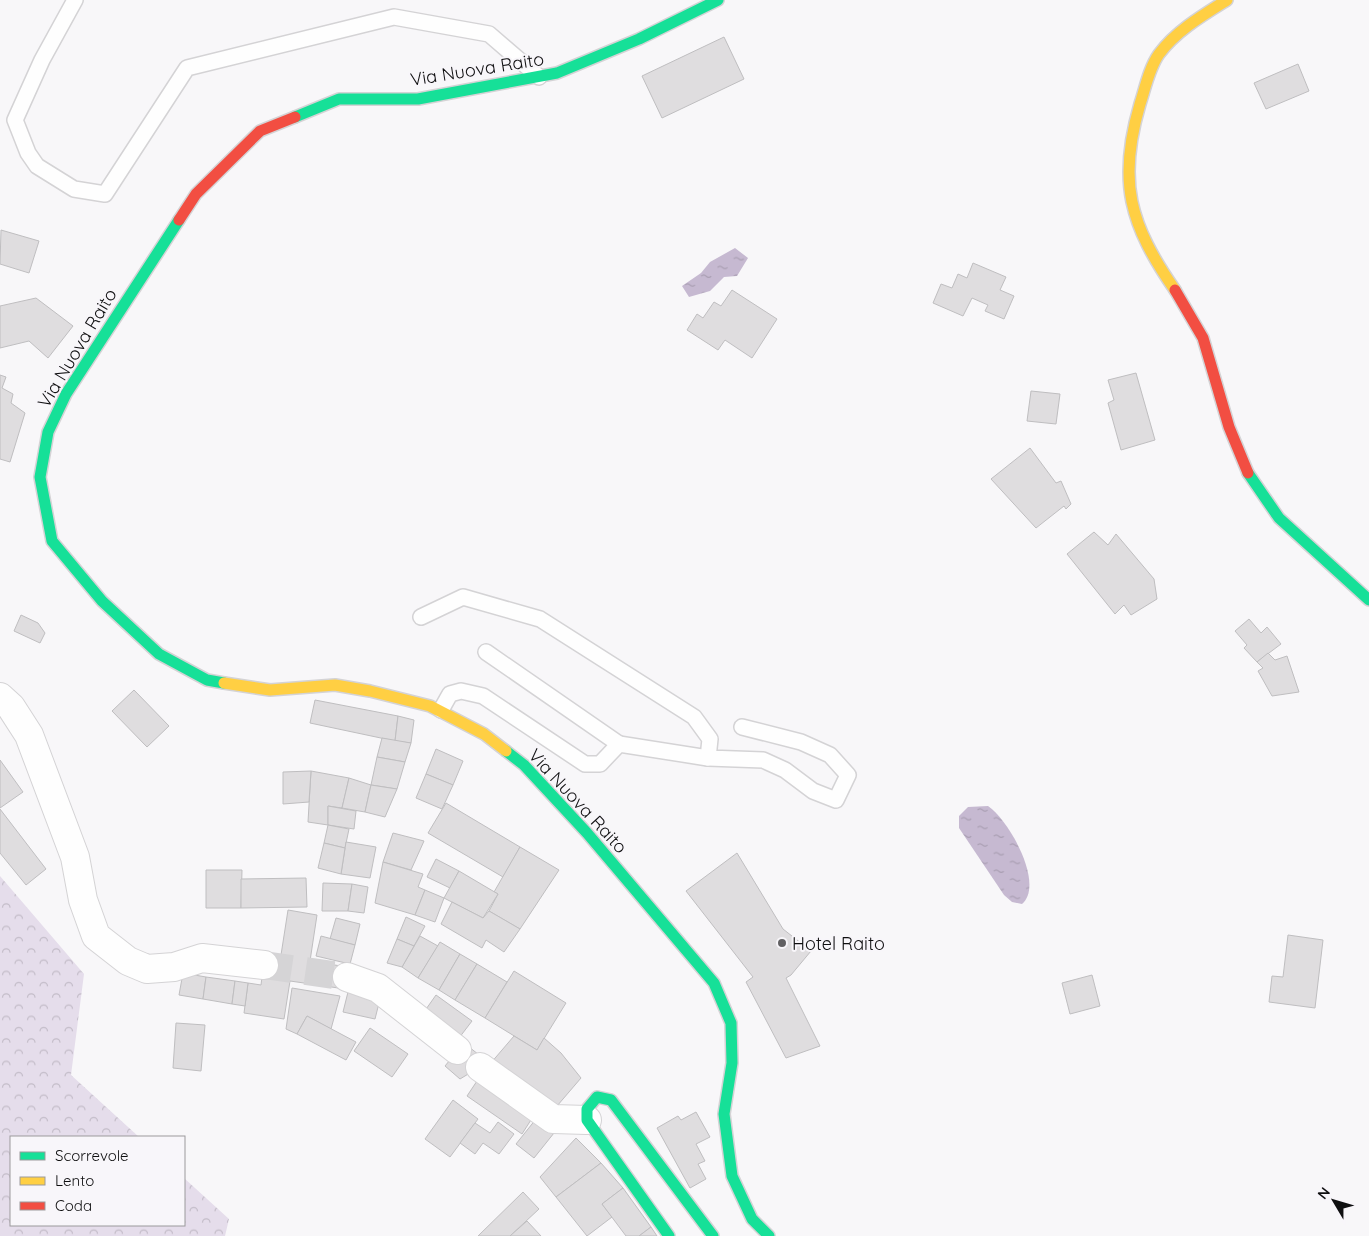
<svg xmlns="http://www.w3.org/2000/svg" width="1369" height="1236" font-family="Quicksand,sans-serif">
<defs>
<pattern id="forest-crowns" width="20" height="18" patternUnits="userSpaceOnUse" patternTransform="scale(1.25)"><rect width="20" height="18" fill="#e5ddeb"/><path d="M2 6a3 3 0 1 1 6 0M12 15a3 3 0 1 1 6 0" fill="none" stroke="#c3bcc8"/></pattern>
<pattern id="water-ripples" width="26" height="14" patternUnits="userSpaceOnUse" patternTransform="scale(1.25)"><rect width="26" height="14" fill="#c6b9d1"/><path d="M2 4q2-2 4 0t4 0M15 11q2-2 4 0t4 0" fill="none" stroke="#a99eb2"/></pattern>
</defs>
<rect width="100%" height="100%" fill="#f8f7f9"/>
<path fill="url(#forest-crowns)" d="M 0,876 L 84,974 L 71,1075 L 139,1137 L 11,1137 L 11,1225 L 184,1225 L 184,1178 L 229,1219 L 225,1236 L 0,1236 Z"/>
<g fill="url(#water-ripples)">
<path d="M 735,248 L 748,258 L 737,276 L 724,277 L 710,291 L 689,297 L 682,286 L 701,273 L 710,262 Z"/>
<path d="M 988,806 C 1009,820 1045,884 1022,904 L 1012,902 L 1004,895 L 959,828 L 959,816 L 968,807 Z"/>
</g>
<g fill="#dfdddf" stroke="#bfbec0">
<path d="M 724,37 L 744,79 L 662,118 L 642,76 Z"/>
<path d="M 1298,64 L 1309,91 L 1266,109 L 1254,83 Z"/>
<path d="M 1,230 L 39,241 L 29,273 L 0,264 Z"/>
<path d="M 973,263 L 1006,277 L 1000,290 L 1014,296 L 1004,319 L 985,311 L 988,305 L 972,298 L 963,316 L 933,303 L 941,284 L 952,288 L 958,274 L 967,278 Z"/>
<path d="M 732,290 L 777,319 L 752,358 L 725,340 L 718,350 L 687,330 L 697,314 L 703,318 L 714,302 L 721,306 Z"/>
<path d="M 36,298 L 73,326 L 48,358 L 29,341 L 0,348 L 0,306 Z"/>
<path d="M 1136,373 L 1155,440 L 1121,450 L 1108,403 L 1114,400 L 1108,380 Z"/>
<path d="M 0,375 L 6,377 L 2,388 L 13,394 L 11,403 L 25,413 L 10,462 L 0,459 Z"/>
<path d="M 1031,391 L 1060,394 L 1056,424 L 1027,421 Z"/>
<path d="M 1030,448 L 1056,483 L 1061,481 L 1071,504 L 1066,509 L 1064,506 L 1036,528 L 991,479 Z"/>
<path d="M 1094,532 L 1108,545 L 1116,534 L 1154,579 L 1157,599 L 1131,615 L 1124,605 L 1115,614 L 1067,554 Z"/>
<path d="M 21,615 L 38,623 L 45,633 L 40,643 L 14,631 Z"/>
<path d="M 1249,619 L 1261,633 L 1267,627 L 1281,644 L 1257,662 L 1244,648 L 1247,645 L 1235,631 Z"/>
<path d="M 1268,653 L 1275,660 L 1287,656 L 1299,692 L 1272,696 L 1258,671 L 1263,668 L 1257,662 Z"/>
<path d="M 134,690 L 169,726 L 147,747 L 112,711 Z"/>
<path d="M 315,700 L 398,716 L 395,741 L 310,723 Z"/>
<path d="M 398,716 L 414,720 L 411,743 L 395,741 Z"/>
<path d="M 382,738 L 411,743 L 405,762 L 377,757 Z"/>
<path d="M 436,749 L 463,761 L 453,785 L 426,774 Z"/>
<path d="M 377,757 L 405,762 L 397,789 L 371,785 Z"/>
<path d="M 0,760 L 23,792 L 0,808 Z"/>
<path d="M 311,771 L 349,778 L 342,808 L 328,806 L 328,825 L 308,822 Z"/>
<path d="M 311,771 L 309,802 L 283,804 L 283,772 Z"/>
<path d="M 426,774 L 453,785 L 442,809 L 416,798 Z"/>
<path d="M 349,778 L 371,785 L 365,812 L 342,808 Z"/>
<path d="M 371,785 L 397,789 L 385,817 L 365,812 Z"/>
<path d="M 446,803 L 520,847 L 503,877 L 428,833 Z"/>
<path d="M 328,806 L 356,811 L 354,829 L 328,825 Z"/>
<path d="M 0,809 L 46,869 L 26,885 L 0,853 Z"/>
<path d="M 328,825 L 349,829 L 345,848 L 324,843 Z"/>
<path d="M 393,833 L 424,841 L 411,870 L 383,862 Z"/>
<path d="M 346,842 L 376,847 L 370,878 L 341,874 Z"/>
<path d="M 324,843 L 345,848 L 341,874 L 318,868 Z"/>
<path d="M 520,847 L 559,870 L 520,929 L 489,911 L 498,894 L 494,892 Z"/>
<path d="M 737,853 L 783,929 L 811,951 L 791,975 L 786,978 L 820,1046 L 786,1058 L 746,982 L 753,977 L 686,891 Z"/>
<path d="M 436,859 L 459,871 L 450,888 L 427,877 Z"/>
<path d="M 383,862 L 423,874 L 418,887 L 425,890 L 415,915 L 375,903 Z"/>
<path d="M 206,870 L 242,870 L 241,908 L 206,908 Z"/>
<path d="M 459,871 L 498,894 L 483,918 L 444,898 Z"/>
<path d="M 306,878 L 307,907 L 241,908 L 241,879 Z"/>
<path d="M 323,883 L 352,884 L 348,911 L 322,911 Z"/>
<path d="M 352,884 L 368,887 L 364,913 L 348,911 Z"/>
<path d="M 425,890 L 444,898 L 435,922 L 415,915 Z"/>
<path d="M 452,902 L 483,918 L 489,911 L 520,929 L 504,952 L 486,940 L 482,948 L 441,924 Z"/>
<path d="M 288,910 L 317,915 L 310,961 L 321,963 L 318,985 L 262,977 L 266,953 L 281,955 Z"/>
<path d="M 406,917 L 425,926 L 414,946 L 397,939 Z"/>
<path d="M 336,918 L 360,924 L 355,945 L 330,939 Z"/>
<path d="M 1288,935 L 1323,940 L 1315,1008 L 1269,1002 L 1272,976 L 1283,977 Z"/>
<path d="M 321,936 L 355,945 L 350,964 L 316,956 Z"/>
<path d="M 420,936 L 438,946 L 418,978 L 402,967 Z"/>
<path d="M 397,939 L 414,946 L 402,967 L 387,963 Z"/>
<path d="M 440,942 L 460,954 L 439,990 L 418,978 Z"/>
<path d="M 460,954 L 477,964 L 455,1000 L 439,990 Z"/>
<path d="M 321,963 L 348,967 L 345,989 L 318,985 Z"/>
<path d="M 477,964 L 507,982 L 485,1018 L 455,1000 Z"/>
<path d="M 514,971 L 566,1003 L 537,1050 L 485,1018 Z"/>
<path d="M 183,973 L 206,977 L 203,999 L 179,995 Z"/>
<path d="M 1092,975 L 1100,1006 L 1070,1014 L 1062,983 Z"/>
<path d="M 206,977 L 235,981 L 232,1004 L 203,999 Z"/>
<path d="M 262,977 L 290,981 L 284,1019 L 244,1013 L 248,983 L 261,985 Z"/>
<path d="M 235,981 L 248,983 L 245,1006 L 232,1004 Z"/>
<path d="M 292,988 L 340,996 L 331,1029 L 307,1016 L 297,1034 L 286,1029 Z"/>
<path d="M 349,988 L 381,995 L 375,1019 L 343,1012 Z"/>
<path d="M 436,995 L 472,1021 L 459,1038 L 424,1012 Z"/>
<path d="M 307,1016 L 356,1042 L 346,1060 L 297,1034 Z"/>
<path d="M 176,1023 L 205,1025 L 201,1071 L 173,1068 Z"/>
<path d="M 370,1028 L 408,1054 L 392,1077 L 354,1051 Z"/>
<path d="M 514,1036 L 537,1050 L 544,1038 L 561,1053 L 581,1078 L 551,1113 L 490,1064 Z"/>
<path d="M 464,1043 L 488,1062 L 460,1079 L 445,1066 Z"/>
<path d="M 481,1075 L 536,1112 L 522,1134 L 467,1096 Z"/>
<path d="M 453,1100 L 478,1119 L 450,1157 L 425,1139 Z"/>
<path d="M 696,1112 L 710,1137 L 696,1144 L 705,1161 L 698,1164 L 706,1179 L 690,1188 L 657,1128 L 678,1116 L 681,1120 Z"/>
<path d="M 536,1119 L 554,1133 L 534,1158 L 516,1144 Z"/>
<path d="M 498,1122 L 514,1134 L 499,1154 L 483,1143 L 475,1154 L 460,1143 L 475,1123 L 490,1133 Z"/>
<path d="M 576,1138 L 601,1163 L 556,1197 L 540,1177 Z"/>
<path d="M 601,1163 L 623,1188 L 602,1204 L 612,1217 L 587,1236 L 556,1197 Z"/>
<path d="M 623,1188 L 651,1227 L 639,1236 L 626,1236 L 602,1204 Z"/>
<path d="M 523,1192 L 539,1209 L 510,1236 L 478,1236 Z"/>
<path d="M 527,1221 L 541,1236 L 510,1236 Z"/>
<path d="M 651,1227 L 657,1236 L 639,1236 Z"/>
</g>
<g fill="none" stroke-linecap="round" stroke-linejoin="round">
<path stroke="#d5d4d6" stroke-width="28" stroke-dasharray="28 14" stroke-linecap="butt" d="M 264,965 L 347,977"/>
<defs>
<g id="lane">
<path d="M 75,0 L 42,60 L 15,120 L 28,153 L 37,166 L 74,189 L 105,194 L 187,68 L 394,17 L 489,34 L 539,77"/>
<path d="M 421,617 L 463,597 L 540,619 L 694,717 L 710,739 L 708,758 L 763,760 L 785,770 L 813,791 L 836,800 L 848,775 L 830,755 L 801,742 L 742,727"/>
<path d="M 486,652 L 619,744"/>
<path d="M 441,710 L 450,694 L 461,691 L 483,696 L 585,764 L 600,764 L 619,744 L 708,758"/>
</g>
<g id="street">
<path d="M 0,697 L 11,707 L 29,735 L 75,857 L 83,900 L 96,936 L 128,961 L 147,969 L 174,967 L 202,958 L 264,965"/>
<path d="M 347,977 L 378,988 L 457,1050"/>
<path d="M 480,1067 L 553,1119 L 587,1120"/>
</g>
<g id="fast">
<path d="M 295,117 L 339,99 L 418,99 L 557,73 L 639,39 L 718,0"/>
<path d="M 179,220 L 66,394 L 48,432 L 40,477 L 52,541 L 102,601 L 159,654 L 207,680 L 224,683"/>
<path d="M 1248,473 L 1279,518 L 1369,600"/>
<path d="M 506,751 L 524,765 L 587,833 L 714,983 L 731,1023 L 732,1063 L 724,1114 L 732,1176 L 752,1219 L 769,1236"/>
<path d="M 669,1236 L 587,1120 L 587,1109 L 597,1097 L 611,1100 L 713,1236"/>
</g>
<g id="slow">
<path d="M 1175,290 C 1130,225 1117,182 1140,104 C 1145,89 1149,68 1159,54 C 1176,31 1203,15 1227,0"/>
<path d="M 224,683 L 270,690 L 335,685 L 370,691 L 430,706 L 484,734 L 506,751"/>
</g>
<g id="jam">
<path d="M 179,220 L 196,194 L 260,131 L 295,117"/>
<path d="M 1175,290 L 1203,338 L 1229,427 L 1248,473"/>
</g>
</defs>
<use href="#lane" stroke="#d4d3d5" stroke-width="18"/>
<use href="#street" stroke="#d4d3d5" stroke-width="30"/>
<use href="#fast" stroke="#d4d3d5" stroke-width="14"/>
<use href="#slow" stroke="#d4d3d5" stroke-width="14"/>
<use href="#jam" stroke="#d4d3d5" stroke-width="14"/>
<use href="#lane" stroke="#fefefe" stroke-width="15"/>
<use href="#street" stroke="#fefefe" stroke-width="28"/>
<use href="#fast" stroke="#16e098" stroke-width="11"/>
<use href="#slow" stroke="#ffcf43" stroke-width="11"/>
<use href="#jam" stroke="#f24e42" stroke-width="11"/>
</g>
<circle fill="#616062" stroke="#f8f6fa" stroke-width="2" cx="782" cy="943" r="5"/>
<g text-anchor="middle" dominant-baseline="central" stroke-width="4" stroke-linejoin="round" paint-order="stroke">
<g font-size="18" fill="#0f0f10" stroke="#f8f6fa">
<text transform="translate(477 69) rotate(-9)">Via Nuova Raito</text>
<text transform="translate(77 348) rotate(-59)">Via Nuova Raito</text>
<text transform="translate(578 801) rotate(47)">Via Nuova Raito</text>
</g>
<g font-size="18" fill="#0f0f10" stroke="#f8f6fa" text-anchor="start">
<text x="792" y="943">Hotel Raito</text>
</g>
</g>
<rect x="10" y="1136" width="175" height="90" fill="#f8f6fa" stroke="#9b9a9c"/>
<rect x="20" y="1152" width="25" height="8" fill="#16e098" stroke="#9b9a9c"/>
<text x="55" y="1161" font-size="15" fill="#0f0f10">Scorrevole</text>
<rect x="20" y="1177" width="25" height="8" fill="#ffcf43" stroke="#9b9a9c"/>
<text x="55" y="1186" font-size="15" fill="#0f0f10">Lento</text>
<rect x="20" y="1202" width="25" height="8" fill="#f24e42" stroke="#9b9a9c"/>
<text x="55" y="1211" font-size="15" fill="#0f0f10">Coda</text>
<g transform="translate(1334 1201) rotate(308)" stroke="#f8f6fa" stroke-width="4" paint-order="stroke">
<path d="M0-4L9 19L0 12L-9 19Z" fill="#0f0f10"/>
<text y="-8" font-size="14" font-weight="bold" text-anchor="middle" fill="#0f0f10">N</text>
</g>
</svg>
